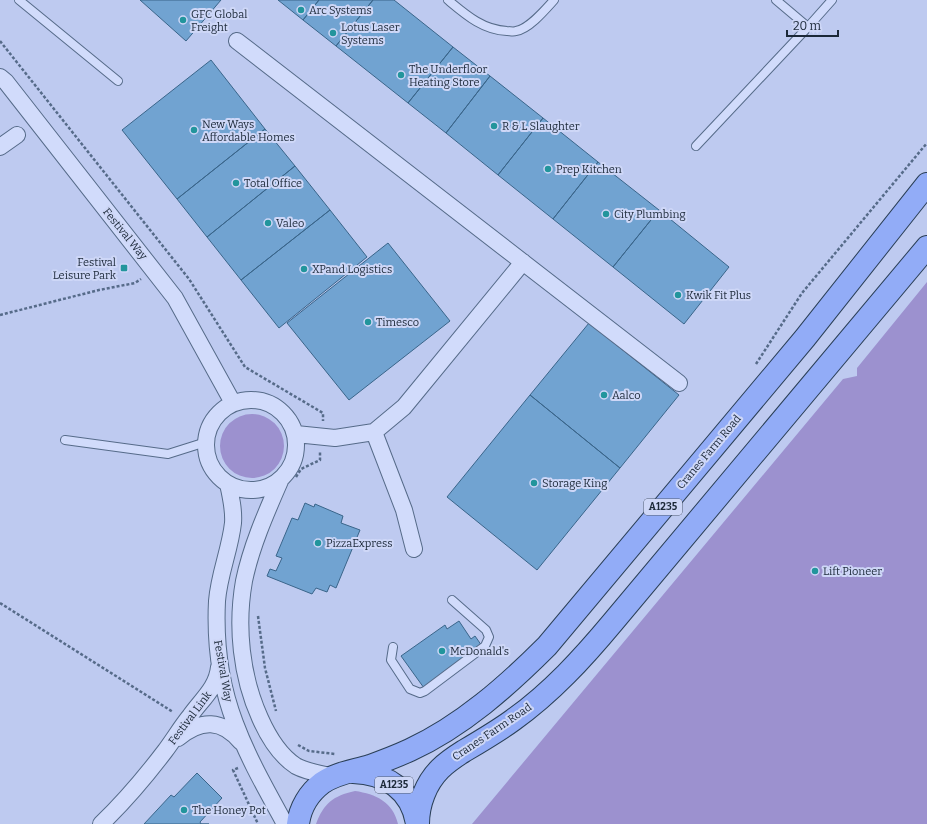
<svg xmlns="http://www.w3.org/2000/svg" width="927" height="824" font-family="Bitter,serif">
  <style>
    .green { fill: #9c91cf }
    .building { fill: #71a3d1; stroke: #3a658a }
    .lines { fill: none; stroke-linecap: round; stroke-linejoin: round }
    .lane-casing { stroke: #566b89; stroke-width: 10 }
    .street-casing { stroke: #566b89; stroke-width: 18 }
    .primary-casing { stroke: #2a3f57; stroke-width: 24 }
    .path { stroke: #566b89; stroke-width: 2.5; stroke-dasharray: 3 2; stroke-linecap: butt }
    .lane { stroke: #d1dbfb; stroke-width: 8 }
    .street { stroke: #d1dbfb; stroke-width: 16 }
    .primary { stroke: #92acf7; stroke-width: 22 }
    .poi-dot { fill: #22959c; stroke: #ced7f7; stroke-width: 1.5 }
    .labels { text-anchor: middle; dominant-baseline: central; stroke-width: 4; stroke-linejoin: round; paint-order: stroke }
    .shield { fill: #ced7f7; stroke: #515c71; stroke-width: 1 }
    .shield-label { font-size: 10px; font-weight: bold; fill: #1b2838 }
    .poi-label { font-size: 11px; fill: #1b2838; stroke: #ced7f7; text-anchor: start }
    .street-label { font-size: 11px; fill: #1b2838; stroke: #ced7f7 }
  </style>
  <rect width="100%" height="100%" fill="#becaf0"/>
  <path class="green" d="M927 282V824H472L843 379 857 376V368Z
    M220 446a32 32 0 1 1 64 0a32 32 0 1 1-64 0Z
    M355 791C376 794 393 802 398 824H316C324 803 333 796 355 791Z"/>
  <path class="building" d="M140 0H221L186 41Z
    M278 0H319L303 20Z
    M319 0H373L336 46 303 20Z
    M373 0H394L453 47 408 103 336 46Z
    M453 47 490 76 446 133 408 103Z
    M211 60 265 129 177 199 122 130Z
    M490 76 543 118 498 175 446 133Z
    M543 118 598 162 553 219 498 175Z
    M265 129 295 166 207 237 177 199Z
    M598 162 659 210 613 267 553 219Z
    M295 166 330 210 241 280 207 237Z
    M330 210 367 257 279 328 241 280Z
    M659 210 729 267 684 324 613 267Z
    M388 243 450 321 349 400 287 323Z
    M589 323 679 395 620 468 530 395Z
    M530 395 620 468 537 570 447 497Z
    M305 503 314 507 315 504 343 516 341 523 360 530 336 588 330 585 327 592 316 588 312 594 267 576 270 569 276 571 282 558 276 556 292 518 298 520Z
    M459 621 471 639 475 636 482 646 424 688 401 656 445 625 447 629Z
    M197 773 222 798 200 822 201 824H209H144L171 795 174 797Z"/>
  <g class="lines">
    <defs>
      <path id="lane" d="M19 0 118 81
        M448 0C466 15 483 30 507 31 510 31 513 32 516 31 529 29 545 10 554 0
        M776 0 808 27 832 0
        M696 146 808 27
        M65 440 168 454 206 442
        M393 647 391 660 410 689 420 693 425 691 485 646 489 637 486 630 452 600"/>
      <path id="street" d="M237 41 679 383
        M0 77 6 82 175 298 233 403
        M0 147 17 135
        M206 445a45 45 0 1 1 90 0a45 45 0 1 1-90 0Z
        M374 432 404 510 414 549
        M296 434 335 438 374 432 404 407 523 262
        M280 481C266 513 251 547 244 581 236 626 241 676 260 718 268 736 279 755 296 766 307 772 322 774 334 777
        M228 484C231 497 234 510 233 523 230 550 219 574 217 601 215 642 220 684 235 723 248 758 267 791 285 824
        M178 738C201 719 222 719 241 742
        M101 824C124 802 146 776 165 751 174 739 181 727 190 716 201 700 217 688 219 667"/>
      <path id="primary" d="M353 772C386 773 412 790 417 824
        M298 824C300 808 309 793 322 783 336 773 354 771 370 766 384 761 397 756 410 750 462 726 507 686 547 646L805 338 927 184
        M418 824C418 804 426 783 440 769 447 762 456 756 464 751 481 741 498 731 513 720 551 693 583 658 613 622L927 247"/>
    </defs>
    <use href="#lane" class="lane-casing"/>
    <use href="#street" class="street-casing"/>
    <use href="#primary" class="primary-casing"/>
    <path class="path" d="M0 41 189 279 245 367 323 413V421
      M0 315 99 290 135 283 141 279
      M756 364 802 293 927 143
      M296 477 301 469 320 460V452
      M0 603 173 712
      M258 616 265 668 276 711
      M298 745 309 751 335 754
      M238 768 233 770 258 824"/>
    <use href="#lane" class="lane"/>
    <use href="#street" class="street"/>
    <use href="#primary" class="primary"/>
  </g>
  <g class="poi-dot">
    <circle cx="301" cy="10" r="4"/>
    <circle cx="183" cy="20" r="4"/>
    <circle cx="333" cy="33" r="4"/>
    <circle cx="401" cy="75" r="4"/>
    <circle cx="494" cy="126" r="4"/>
    <circle cx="194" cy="130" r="4"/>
    <circle cx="548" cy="169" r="4"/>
    <circle cx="236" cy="183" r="4"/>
    <circle cx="606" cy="214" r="4"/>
    <circle cx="268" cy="223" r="4"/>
    <rect x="120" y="264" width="8" height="8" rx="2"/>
    <circle cx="304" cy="269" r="4"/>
    <circle cx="678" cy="295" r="4"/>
    <circle cx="368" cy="322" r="4"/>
    <circle cx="604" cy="395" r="4"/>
    <circle cx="534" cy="483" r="4"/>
    <circle cx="318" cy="543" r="4"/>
    <circle cx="815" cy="571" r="4"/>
    <circle cx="442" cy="651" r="4"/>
    <circle cx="184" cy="810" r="4"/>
  </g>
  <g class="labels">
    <g class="shield">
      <rect x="644" y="499" width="38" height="16" rx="3"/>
      <rect x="375" y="777" width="38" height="16" rx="3"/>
    </g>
    <g class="shield-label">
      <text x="663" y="507">A1235</text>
      <text x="394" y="785">A1235</text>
    </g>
    <g class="poi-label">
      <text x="309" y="10">Arc Systems</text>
      <text x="191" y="14">GFC Global<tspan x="191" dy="13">Freight</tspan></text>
      <text x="341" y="27">Lotus Laser<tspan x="341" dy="13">Systems</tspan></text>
      <text x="409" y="69">The Underfloor<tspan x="409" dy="13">Heating Store</tspan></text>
      <text x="202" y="124">New Ways<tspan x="202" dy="13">Affordable Homes</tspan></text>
      <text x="502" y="126">R &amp; L Slaughter</text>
      <text x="556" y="169">Prep Kitchen</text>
      <text x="244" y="183">Total Office</text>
      <text x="614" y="214">City Plumbing</text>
      <text x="276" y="223">Valeo</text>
      <text x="116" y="262" text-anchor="end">Festival<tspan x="116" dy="13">Leisure Park</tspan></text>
      <text x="312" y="269">XPand Logistics</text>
      <text x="686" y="295">Kwik Fit Plus</text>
      <text x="376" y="322">Timesco</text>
      <text x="612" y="395">Aalco</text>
      <text x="542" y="483">Storage King</text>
      <text x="326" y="543">PizzaExpress</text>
      <text x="823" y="571">Lift Pioneer</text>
      <text x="450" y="651">McDonald's</text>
      <text x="192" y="810">The Honey Pot</text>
    </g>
    <g class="street-label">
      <text transform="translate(125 234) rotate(51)">Festival Way</text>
      <text transform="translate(709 452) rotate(-50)">Cranes Farm Road</text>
      <text transform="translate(223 671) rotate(80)">Festival Way</text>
      <text transform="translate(190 718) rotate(-53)">Festival Link</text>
      <text transform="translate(492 732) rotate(-34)">Cranes Farm Road</text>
    </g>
  </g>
  <path d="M787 30v6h51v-6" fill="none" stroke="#1b2838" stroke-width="2"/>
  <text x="793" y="30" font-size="12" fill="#1b2838" stroke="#ced7f7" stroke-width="3" paint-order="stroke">20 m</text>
</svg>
